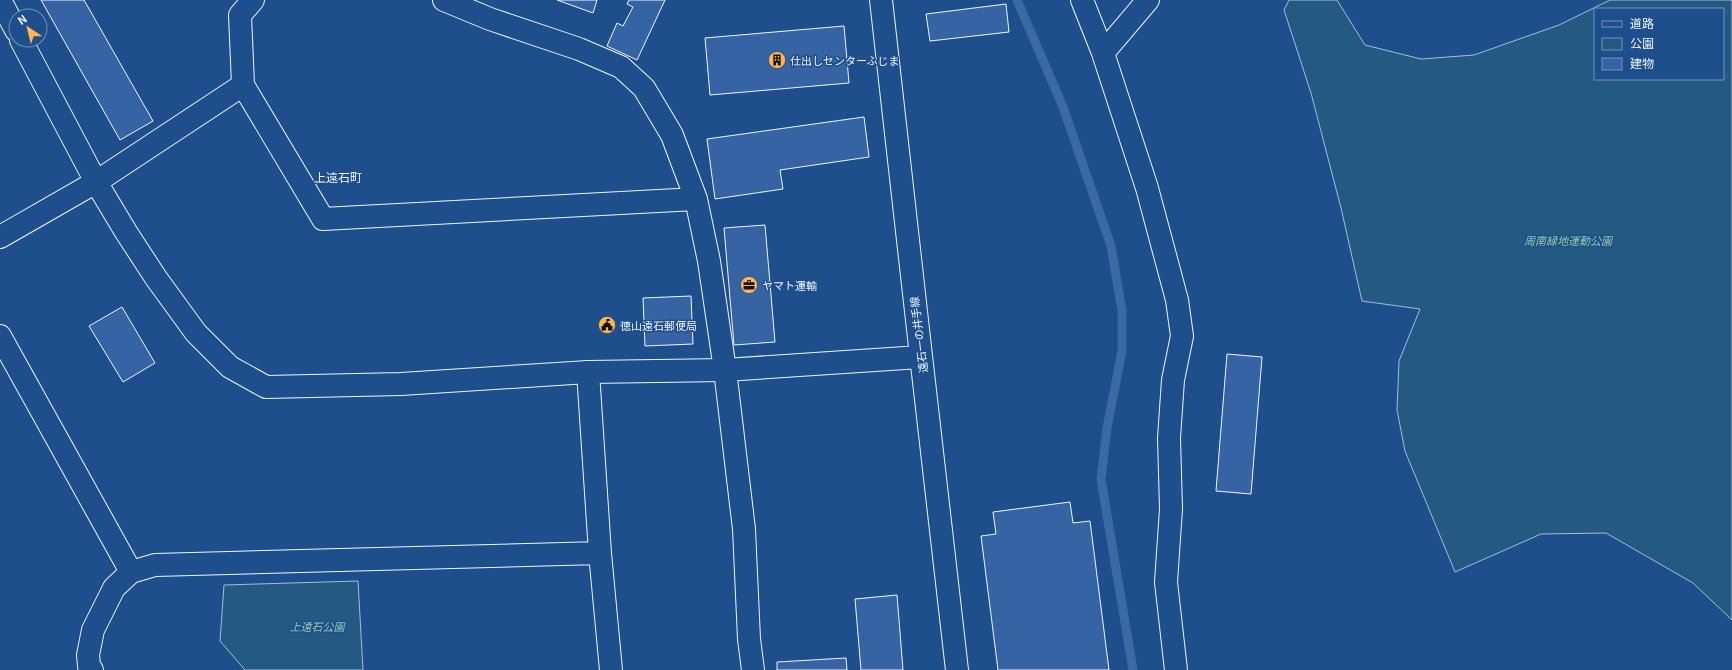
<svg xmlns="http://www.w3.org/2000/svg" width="1732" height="670" font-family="Georgia,'Noto Sans JP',serif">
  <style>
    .green { fill: #245a82; stroke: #a8bbd7; fill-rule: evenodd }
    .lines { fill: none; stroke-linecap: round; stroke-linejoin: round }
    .stream { stroke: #3b69a3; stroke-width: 9 }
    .building { fill: #3563a3; stroke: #f2f6ff }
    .minor-casing { stroke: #f2f6ff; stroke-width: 24 }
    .tertiary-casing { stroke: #f2f6ff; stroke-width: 24 }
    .minor { stroke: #1f4e8c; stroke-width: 22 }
    .tertiary { stroke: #1f4e8c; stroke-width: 22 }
    .labels { text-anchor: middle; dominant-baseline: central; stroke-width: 3; stroke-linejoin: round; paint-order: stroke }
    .poi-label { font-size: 11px; fill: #f2f6ff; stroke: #1f4e8c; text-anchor: start }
    .park-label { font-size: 11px; font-style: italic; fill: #97c8a6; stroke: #1f4e8c }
    .street-label { font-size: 11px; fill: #f2f6ff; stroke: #1f4e8c }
    .neighbourhood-label { font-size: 12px; fill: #f2f6ff; stroke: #1f4e8c }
  </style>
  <rect width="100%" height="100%" fill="#1f4e8c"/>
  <path class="green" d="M1289 0H1337L1365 45 1421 59 1474 55 1559 25 1610 0H1732V620L1693 583 1606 533 1541 534 1455 572 1405 451 1397 410 1399 361 1420 309 1362 301 1341 208 1311 93 1284 10ZM1595 9H1723V79H1595Z
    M358 581 363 670H245L220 641 224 585Z"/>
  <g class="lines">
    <path class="stream" d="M1017 0 1063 107 1111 246 1122 311V351L1107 428 1101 479 1133 670"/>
  </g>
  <path class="building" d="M41 0H84L153 121 120 140Z
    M557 0H597L593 13Z
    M629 0H665L637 60 607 46 617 23 623 26 633 7 627 4Z
    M1006 4 1009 32 930 41 926 14Z
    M844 26 849 83 710 95 705 38Z
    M864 117 869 157 780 170 783 189 715 199 707 139Z
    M765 225 775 342 734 345 724 228Z
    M691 296 693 344 645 346 643 298Z
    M122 307 155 363 123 382 89 326Z
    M1227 354 1262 357 1251 494 1216 491Z
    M1070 502 1073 523 1090 521 1109 670H998L981 536 996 534 993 512Z
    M897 595 903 670H861L855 599Z
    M846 658 847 670H777V662Z"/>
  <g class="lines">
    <defs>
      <path id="minor" d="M253 0 240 15 243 85 323 219 696 199
        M444 0 490 19 579 49 621 67 644 88 672 135 696 199 709 261 725 370 744 529 749 639 753 670
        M1082 0 1103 53 1147 188 1177 300 1182 336 1173 380 1169 438 1171 509 1166 582 1176 670
        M1103 53 1148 0
        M0 237 96 182 243 85
        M0 336 131 572
        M588 372 600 553 611 670
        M92 670 89 666 88 655 93 630 114 588 131 572 155 565 600 553"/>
      <path id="tertiary" d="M0 0 16 30
        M881 0C905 223 932 447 957 670
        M21 40 96 182 126 232 156 278 196 333 230 367 266 387 401 384 588 372 725 370 920 357"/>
    </defs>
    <use href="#minor" class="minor-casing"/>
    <use href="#tertiary" class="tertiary-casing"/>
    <use href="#minor" class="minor"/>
    <use href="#tertiary" class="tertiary"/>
  </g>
  <defs>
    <symbol id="building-disc" viewBox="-11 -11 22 22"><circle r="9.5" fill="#ffb74d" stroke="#1f4e8c"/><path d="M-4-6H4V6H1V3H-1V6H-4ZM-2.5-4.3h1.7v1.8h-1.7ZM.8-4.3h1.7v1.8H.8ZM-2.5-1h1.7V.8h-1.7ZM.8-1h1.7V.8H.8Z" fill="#111"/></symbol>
    <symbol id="office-disc" viewBox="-11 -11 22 22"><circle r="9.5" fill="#ffb74d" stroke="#1f4e8c"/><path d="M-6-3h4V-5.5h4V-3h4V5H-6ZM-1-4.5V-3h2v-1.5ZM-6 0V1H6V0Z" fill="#111"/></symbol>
    <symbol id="civic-disc" viewBox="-11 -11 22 22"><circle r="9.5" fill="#ffb74d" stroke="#1f4e8c"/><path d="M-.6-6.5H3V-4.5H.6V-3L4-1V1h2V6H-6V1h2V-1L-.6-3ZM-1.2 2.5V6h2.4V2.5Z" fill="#111"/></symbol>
  </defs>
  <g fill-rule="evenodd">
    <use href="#building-disc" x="767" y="50" width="20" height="20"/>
    <use href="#office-disc" x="739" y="275" width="20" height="20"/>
    <use href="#civic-disc" x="597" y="315" width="20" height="20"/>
  </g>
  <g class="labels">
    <g class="poi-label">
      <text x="790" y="60">仕出しセンターふじま</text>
      <text x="762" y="285">ヤマト運輸</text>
      <text x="620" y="325">徳山遠石郵便局</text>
    </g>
    <g class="park-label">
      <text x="1568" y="240">周南緑地運動公園</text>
      <text x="317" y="626">上遠石公園</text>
    </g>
    <g class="street-label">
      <text transform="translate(918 335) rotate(-97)">遠石一の井手線</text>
    </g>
    <g class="neighbourhood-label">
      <text x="338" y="176">上遠石町</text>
    </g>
  </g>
  <rect x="1594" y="8" width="130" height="72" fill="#1f4e8c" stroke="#7391ba"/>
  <rect x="1602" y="21" width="20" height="6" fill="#1f4e8c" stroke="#7391ba"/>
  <text x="1630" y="28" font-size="12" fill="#f2f6ff">道路</text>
  <rect x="1602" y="38" width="20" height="12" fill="#245a82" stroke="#7391ba"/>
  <text x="1630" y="48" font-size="12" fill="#f2f6ff">公園</text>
  <rect x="1602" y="58" width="20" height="12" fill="#3563a3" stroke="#7391ba"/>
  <text x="1630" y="68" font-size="12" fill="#f2f6ff">建物</text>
  <g transform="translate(28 28) rotate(325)"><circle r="19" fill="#1f4e8c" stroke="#7391ba"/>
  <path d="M0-3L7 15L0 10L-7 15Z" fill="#ffb74d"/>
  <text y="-6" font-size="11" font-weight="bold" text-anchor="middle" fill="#f2f6ff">N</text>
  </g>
</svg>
